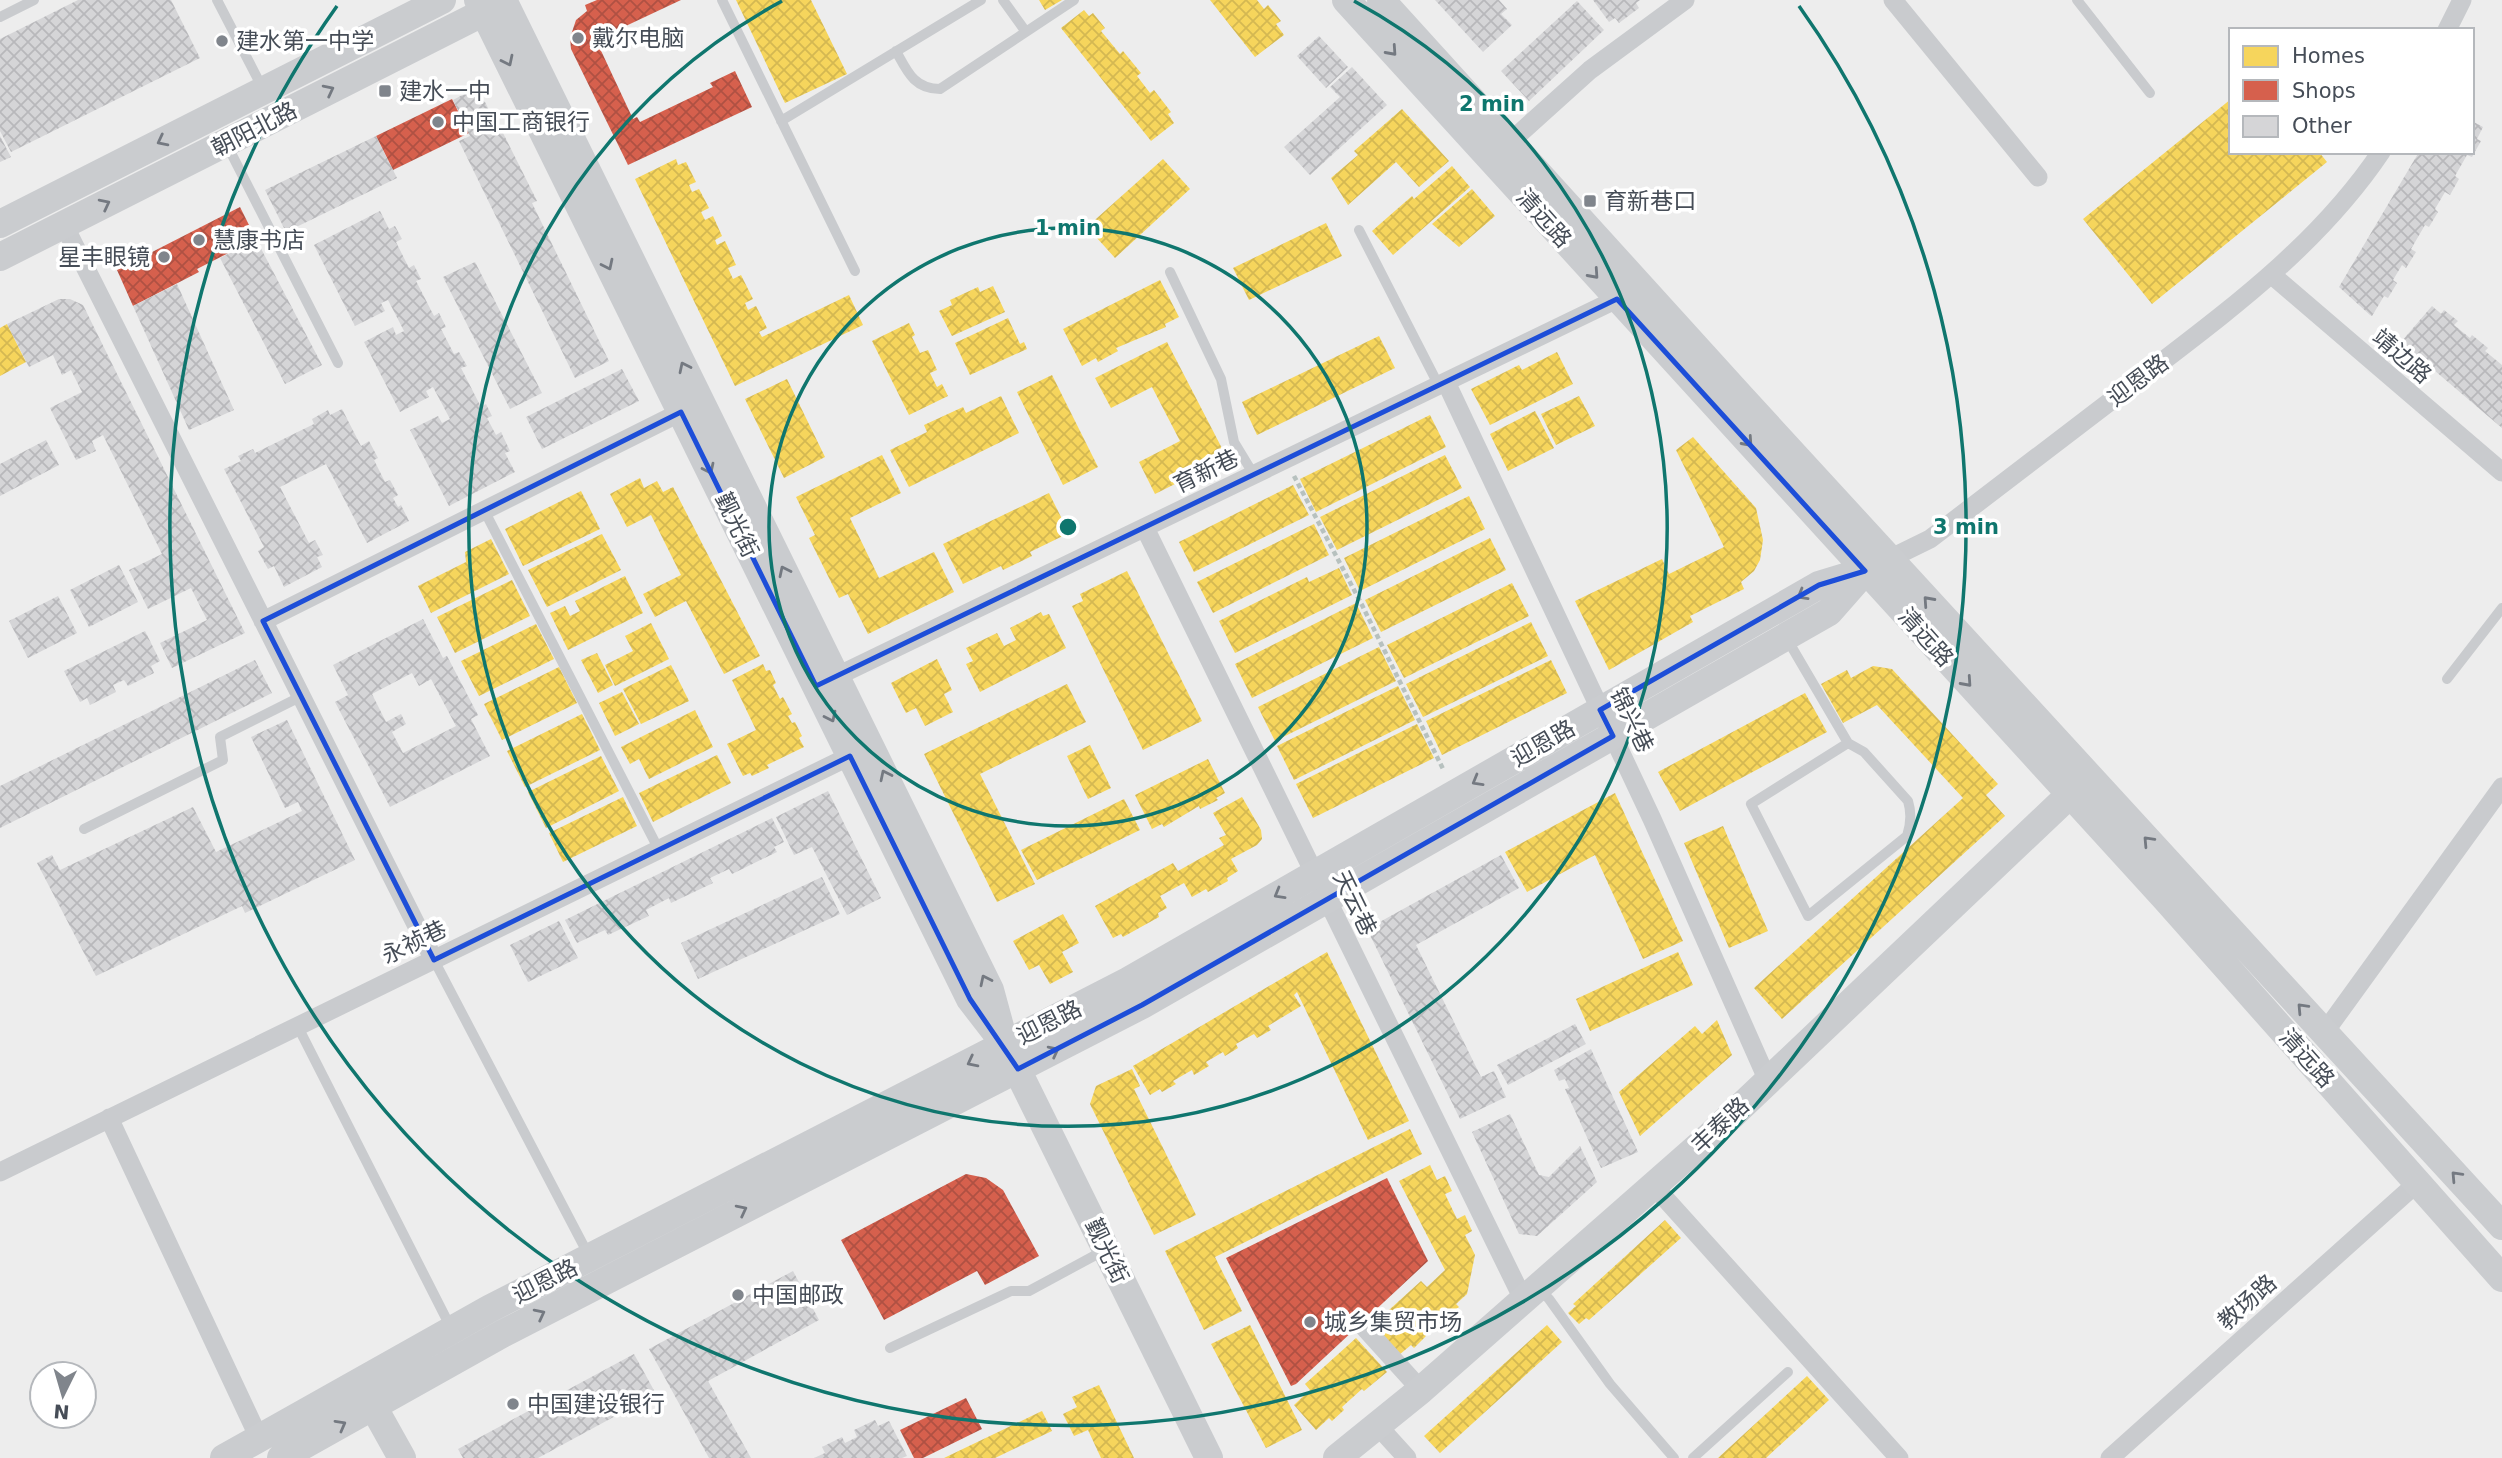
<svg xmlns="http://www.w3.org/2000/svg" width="2502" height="1458" font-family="'DejaVu Sans','Noto Sans SC',sans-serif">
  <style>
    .homes { fill: url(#homes-cross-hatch) }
    .shops { fill: url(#shops-cross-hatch) }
    .building { fill: url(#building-cross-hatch); fill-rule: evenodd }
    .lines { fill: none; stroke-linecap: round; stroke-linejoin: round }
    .path { stroke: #b7c1bf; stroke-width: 4.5; stroke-dasharray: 5 3.5; stroke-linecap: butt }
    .lane { stroke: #c9cbce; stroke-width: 10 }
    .street { stroke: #c9cbce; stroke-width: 19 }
    .secondary { stroke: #cacccf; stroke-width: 28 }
    .oneway { stroke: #747981 }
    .marked { fill: none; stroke: #1d4ed8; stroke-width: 5; stroke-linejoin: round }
    .ring { fill: none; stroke: #0f766e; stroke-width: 3.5 }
    .poi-dot { fill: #80858c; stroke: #fff; stroke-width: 2.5 }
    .labels { text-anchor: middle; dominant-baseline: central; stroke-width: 7; stroke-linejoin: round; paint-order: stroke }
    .poi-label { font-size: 23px; fill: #464d57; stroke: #fff; text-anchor: start }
    .street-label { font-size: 23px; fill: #464d57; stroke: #fff }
    .centre { fill: #0f766e; stroke: #fff; stroke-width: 3.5 }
    .ring-label { font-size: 21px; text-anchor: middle; font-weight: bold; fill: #0f766e; stroke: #fff; stroke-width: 7; stroke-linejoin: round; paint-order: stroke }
  </style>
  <defs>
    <pattern id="homes-cross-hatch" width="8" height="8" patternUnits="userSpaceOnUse" patternTransform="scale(1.75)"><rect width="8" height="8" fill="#f6d55c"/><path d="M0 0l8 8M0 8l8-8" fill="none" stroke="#d4b852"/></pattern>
    <pattern id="shops-cross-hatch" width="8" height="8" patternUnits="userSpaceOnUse" patternTransform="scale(1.75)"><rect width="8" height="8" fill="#d6604d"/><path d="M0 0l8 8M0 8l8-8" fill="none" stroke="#af5143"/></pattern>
    <pattern id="building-cross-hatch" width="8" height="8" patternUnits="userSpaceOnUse" patternTransform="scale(1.75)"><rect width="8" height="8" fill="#d5d5d7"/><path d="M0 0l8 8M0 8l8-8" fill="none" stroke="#b8b8bb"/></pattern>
  </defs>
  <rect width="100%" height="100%" fill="#ededed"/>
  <path class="homes" d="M736 0H811L847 74 785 103Z
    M1039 0H1062L1045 10Z
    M1210 0H1257L1264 9 1268 5 1281 21 1276 24 1284 35 1255 57Z
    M1084 10 1089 16 1093 13 1105 28 1101 31 1120 54 1123 51 1141 73 1137 76 1150 93 1154 90 1171 112 1168 114 1174 123 1151 141 1061 28Z
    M2231 99V152H2319L2327 162 2152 304 2083 219Z
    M1402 109 1449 161 1419 187 1396 162 1348 205 1331 178 1358 155 1354 151Z
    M676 159 678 165 686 162 696 182 689 185 692 192 699 189 709 208 701 212 705 220 713 216 722 236 715 240 717 245 725 241 736 265 728 268 733 279 741 275 753 299 745 303 748 310 756 306 767 328 759 332 762 337 849 295 863 325 735 386 635 179Z
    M1163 159 1190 189 1115 258 1087 227Z
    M1452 166 1470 187 1393 255 1372 231 1412 196 1414 199Z
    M1472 189 1495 216 1459 247 1432 224Z
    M1326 223 1342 256 1249 300 1233 268Z
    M1160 280 1179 317 1165 324 1166 327 1116 348 1118 351 1098 362 1096 358 1082 366 1063 329Z
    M993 286 1005 312 952 336 939 311 952 305 950 300 978 287 980 292Z
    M1008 318 1020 344 1024 342 1027 349 970 375 955 343Z
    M909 323 915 335 912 337 920 353 928 350 937 370 930 373 937 387 942 384 948 396 909 415 872 341Z
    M7 324 26 362 0 376V328Z
    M1379 336 1395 368 1257 435 1242 402Z
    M1167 342 1227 458 1155 494 1139 462 1180 441 1152 387 1111 408 1095 378Z
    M1557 352 1573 384 1490 425 1471 389 1519 365 1522 370Z
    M1052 375 1098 467 1063 485 1017 392Z
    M787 379 825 457 784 478 745 399Z
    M1001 396 1019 433 909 487 890 450 927 432 924 425 963 407 966 413Z
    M1579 396 1595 426 1556 445 1541 414Z
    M1535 411 1554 448 1508 471 1490 434Z
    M1430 415 1446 447 1316 512 1300 479Z
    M1693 437 1756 508 1763 540 1760 560 1754 571 1741 582 1744 589 1690 616 1693 622 1609 670 1575 601 1662 559 1669 574 1724 547 1676 450Z
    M882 455 901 493 850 518 879 578 934 552 954 592 868 634 848 594 839 598 809 538 815 535 796 497Z
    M1445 455 1462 488 1337 550 1320 517Z
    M640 478 644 488 657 481 663 492 673 487 760 656 724 674 686 601 655 617 643 594 681 575 651 515 627 527 610 494Z
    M1293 485 1309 515 1194 572 1179 542Z
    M581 491 600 529 523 566 505 529Z
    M1049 493 1069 533 1030 552 1032 556 1003 570 1001 566 963 584 943 544Z
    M1469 496 1485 529 1360 591 1344 558Z
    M1314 524 1329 555 1213 613 1197 582Z
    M602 534 621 570 547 607 528 570Z
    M1490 538 1506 570 1381 632 1365 600Z
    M491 539 509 574 431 613 418 586 466 562 465 552Z
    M1339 568 1352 595 1235 653 1219 621 1307 577 1309 582Z
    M1127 571 1202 721 1143 750 1072 606 1083 601 1080 594Z
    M625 576 643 613 568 650 550 613 565 606 570 616 580 611 575 601Z
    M512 580 530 616 455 653 437 617Z
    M1512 583 1529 616 1404 678 1387 645Z
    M1356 603 1373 638 1252 698 1235 664Z
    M1041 612 1043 616 1049 614 1066 648 980 692 966 664 973 661 966 648 997 633 1004 646 1016 640 1010 628Z
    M1531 622 1548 656 1423 717 1406 684Z
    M651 623 669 659 615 686 605 665 633 651 625 636Z
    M536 624 554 659 479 696 461 661Z
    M1379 647 1396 681 1275 741 1258 707Z
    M597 653 613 685 598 693 581 660Z
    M937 659 952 690 944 694 953 712 925 726 916 708 906 713 891 683Z
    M1551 660 1567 693 1442 755 1426 721Z
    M763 664 766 671 770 670 776 683 773 685 780 699 783 697 792 714 788 716 792 723 795 722 802 736 799 738 804 747 767 765 769 768 752 776 750 773 743 776 727 744 756 730 732 680Z
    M671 665 689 701 641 724 623 689Z
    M1873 666 1892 669 1998 784 1986 795 2005 816 1782 1019 1754 988 1963 798 1877 705 1843 723 1821 684 1847 670 1851 678Z
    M559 667 577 703 502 740 484 704Z
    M1067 684 1086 722 980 774 1035 884 997 902 924 754Z
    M1398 686 1415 720 1294 780 1277 746Z
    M622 692 639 724 615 736 599 703Z
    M1805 693 1827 732 1680 811 1658 772Z
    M695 710 713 747 649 779 639 759 630 764 621 747Z
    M582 714 600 750 525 787 507 751Z
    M1417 724 1434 758 1313 818 1296 784Z
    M1090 745 1111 788 1088 799 1067 756Z
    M717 755 731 783 653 822 639 793Z
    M601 756 619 791 546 828 528 792Z
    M1208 759 1225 793 1216 798 1218 800 1200 809 1199 806 1164 827 1162 824 1152 829 1135 795Z
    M1615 793 1683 941 1643 959 1595 855 1527 892 1505 852Z
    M623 797 637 826 563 862 549 833Z
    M1242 797 1261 830 1262 839 1257 845 1231 859 1238 871 1227 878 1228 881 1208 892 1206 889 1192 897 1184 883 1160 896 1167 908 1158 913 1159 917 1123 937 1121 934 1113 938 1095 906 1173 863 1178 871 1224 845 1219 838 1226 835 1213 813Z
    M1124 799 1140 830 1037 880 1021 850Z
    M1723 826 1768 931 1729 948 1684 843Z
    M1063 914 1079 943 1062 952 1073 972 1050 984 1039 965 1029 970 1013 941Z
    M1327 952 1409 1121 1368 1140 1297 992 1294 995 1301 1006 1268 1026 1271 1030 1257 1038 1254 1034 1236 1044 1238 1048 1225 1056 1223 1052 1206 1062 1209 1066 1194 1075 1192 1070 1173 1081 1176 1084 1162 1092 1160 1089 1150 1095 1133 1066Z
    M1678 952 1693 985 1590 1031 1576 999Z
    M1717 1020 1732 1055 1640 1136 1619 1092 1695 1026 1702 1034Z
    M1132 1069 1140 1086 1134 1089 1196 1215 1154 1235 1090 1104 1096 1086Z
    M1410 1129 1422 1154 1215 1257 1242 1311 1204 1330 1165 1251Z
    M1430 1165 1437 1180 1445 1176 1452 1191 1445 1194 1457 1219 1465 1215 1472 1231 1465 1235 1475 1255 1467 1294 1456 1304 1459 1307 1445 1319 1442 1317 1424 1334 1426 1336 1414 1348 1411 1345 1399 1355 1376 1330 1394 1316 1389 1310 1421 1281 1427 1287 1445 1270 1399 1181Z
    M1665 1220 1681 1238 1589 1320 1586 1318 1579 1324 1568 1313 1576 1306 1573 1304Z
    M1250 1325 1302 1430 1266 1448 1211 1344Z
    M1547 1325 1562 1342 1440 1453 1424 1436Z
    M1356 1338 1387 1372 1364 1391 1362 1389 1342 1407 1344 1410 1332 1421 1329 1418 1316 1430 1294 1405 1310 1390 1305 1384Z
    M1807 1376 1829 1400 1766 1458H1718Z
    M1099 1385 1134 1458H1101L1088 1430 1074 1436 1063 1414 1077 1407 1072 1397Z
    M1042 1411 1052 1431 995 1458H944Z"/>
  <path class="shops" d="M597 0H681L596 40 633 119 637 117 640 122 713 87 710 83 735 71 752 107 628 165 571 49 570 38 576 20 587 11 585 5Z
    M452 99 469 133 393 170 376 136Z
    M240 207 256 239 197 269 199 272 133 306 117 270Z
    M966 1174 986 1178 1003 1190 1039 1256 985 1285 977 1271 884 1320 841 1240Z
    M1387 1178 1428 1261 1296 1384 1291 1386 1226 1258Z
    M966 1398 982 1429 923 1458H914L900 1430Z"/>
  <path class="building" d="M78 0H171L200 58 11 152 0 131V39Z
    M1435 0H1499L1507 9 1501 14 1512 25 1483 52Z
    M1593 0H1640L1636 3 1639 8 1619 23 1615 18 1609 22Z
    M1577 1 1604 30 1529 101 1501 71Z
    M1319 36 1348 67 1326 88 1297 56Z
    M1352 67 1387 105 1310 175 1284 147 1340 97 1330 87Z
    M470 91 485 102 496 124 498 123 537 201 532 203 609 361 575 378 459 141 470 136 453 100Z
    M2472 121 2483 127 2477 139 2481 141 2472 157 2467 155 2455 176 2459 179 2450 195 2445 192 2435 209 2438 212 2429 227 2425 225 2411 249 2416 252 2406 268 2402 265 2393 280 2397 283 2388 298 2384 296 2372 316 2370 315 2339 287 2419 152H2472Z
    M0 136 11 157 0 162Z
    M376 136 397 178 286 232 265 190Z
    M380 211 389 229 395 226 402 239 396 242 409 268 414 265 421 279 416 281 434 316 439 313 446 327 441 329 454 354 459 352 467 366 461 368 481 407 486 404 492 416 487 418 496 435 501 432 510 451 505 453 515 472 449 506 410 430 438 416 442 423 450 419 433 387 426 391 429 397 400 412 364 342 393 327 396 335 404 331 388 300 381 303 385 311 355 326 314 245Z
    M256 239 322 365 285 384 220 258Z
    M475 262 542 393 510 409 443 277Z
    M177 284 234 410 189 430 133 306Z
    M59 299H70L83 305 245 633 172 668 160 643 207 620 191 588 148 609 129 570 162 554 103 435 92 441 96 451 76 460 50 408 82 392 71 370 62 375 53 355 29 367 7 324Z
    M2432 306 2441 314 2444 310 2458 321 2454 325 2470 338 2472 335 2488 348 2485 351 2502 365V428L2401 342Z
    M622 369 639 401 542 449 526 417Z
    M342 409 361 446 369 441 378 458 374 460 385 482 390 480 398 495 393 498 398 507 401 505 409 521 367 543 326 464 280 487 309 543 315 540 323 555 317 557 322 567 284 587 274 566 268 569 258 551 264 547 224 469 241 461 238 456 253 449 255 453 314 424 312 419 328 410 330 415Z
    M46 440 59 465 0 496V464Z
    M119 565 138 602 89 627 70 590Z
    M58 596 77 633 28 658 9 621Z
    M423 619 443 658 447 656 478 715 471 719 490 756 390 807 335 702 348 695 333 665ZM412 673 419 686 431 679 456 726 403 753 392 732 406 724 401 714 386 722 372 694Z
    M145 631 160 661 151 666 154 673 128 686 124 680 113 685 116 692 90 705 87 698 80 702 64 671Z
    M255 660 272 693 0 828V786Z
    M287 720 355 860 245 913 242 906 96 976 37 863 52 855 60 870 193 807 216 852 302 811 298 802 285 808 251 737Z
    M828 791 881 898 847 915 812 847 794 855 776 817Z
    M772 818 784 842 774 847 777 852 732 874 729 869 710 878 713 883 671 903 669 898 646 910 649 916 608 935 605 930 577 943 565 920Z
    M1501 855 1519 888 1416 945 1481 1077 1494 1071 1506 1097 1460 1119 1367 929Z
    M822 877 840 914 698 979 681 943Z
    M559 921 578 958 528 982 510 945Z
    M1575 1024 1586 1044 1508 1085 1497 1065Z
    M1591 1049 1638 1152 1601 1168 1565 1089 1569 1088 1565 1079 1559 1081 1554 1070Z
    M1510 1114 1539 1175 1549 1177 1580 1146 1597 1182 1537 1236 1519 1234 1472 1132Z
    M793 1271 819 1320 708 1381 751 1458H709L649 1349Z
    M634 1354 656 1394 538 1458H463L458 1449Z
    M875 1420 878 1426 889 1421 907 1456 902 1458H814L825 1453 822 1447 842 1437 845 1443 857 1437 854 1430Z"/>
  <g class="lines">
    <path class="path" d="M1294 476 1362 605 1444 771"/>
    <path class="lane" d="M217 0 263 89
      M722 0 855 271
      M1003 0 1026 32
      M2077 0 2150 93
      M0 17 34 0
      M896 51C907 71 914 89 940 89L1074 0
      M781 121 981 0
      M227 145 338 363
      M1359 230 1439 386
      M1170 272 1221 379 1234 442 1254 475
      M484 510 659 850
      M1787 639 1848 743 1864 752 1908 801C1912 814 1911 824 1907 836L1808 916 1751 804 1848 743
      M2447 679 2502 608
      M84 829 223 760 220 737 302 696
      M434 960 588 1254
      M298 1027 450 1326
      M1539 1289 1549 1299 1610 1384 1674 1458
      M890 1348 1011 1291H1029L1105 1250
      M1693 1458 1788 1372"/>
    <path class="street" d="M1893 0 2038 177
      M2447 30 2462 0
      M1510 142 1590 70 1685 0
      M64 225 434 960
      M2272 275 2502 472
      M1446 382 1652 819 1768 1081
      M1145 528 1523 1299
      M1879 564 1930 539C2002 484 2074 429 2146 374 2232 308 2319 244 2381 152
      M263 621 681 412
      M827 681 1617 299
      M2324 1033 2502 787
      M109 1118 259 1438
      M0 1172 850 756
      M1653 1185 1899 1458
      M1364 1327 1421 1390
      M1378 1426 1407 1458
      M2110 1458 2417 1183"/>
    <path class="secondary" d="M478 0 970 999 997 1034
      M503 0 990 990 1005 1045 1209 1458
      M1346 0 2165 898 2502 1278
      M1381 0 1740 396 2502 1226
      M0 224 442 0
      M0 257 500 4
      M364 1390 402 1458
      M224 1458 489 1309 1128 981 1819 585 1865 571
      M281 1458 502 1334 1142 1005 1829 612 1865 571
      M1337 1458 1421 1390 1710 1136 2082 783"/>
  </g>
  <defs><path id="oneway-chevron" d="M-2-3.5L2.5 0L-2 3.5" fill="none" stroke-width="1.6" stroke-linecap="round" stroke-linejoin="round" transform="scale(1.75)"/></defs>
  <g class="oneway">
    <use href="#oneway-chevron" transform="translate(1392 51) rotate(48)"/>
    <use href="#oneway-chevron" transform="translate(508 61) rotate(64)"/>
    <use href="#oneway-chevron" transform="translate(329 90) rotate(-27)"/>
    <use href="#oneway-chevron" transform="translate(162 141) rotate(153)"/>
    <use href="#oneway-chevron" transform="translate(105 204) rotate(-27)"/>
    <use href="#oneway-chevron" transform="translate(608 265) rotate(64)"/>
    <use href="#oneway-chevron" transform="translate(1594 274) rotate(48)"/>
    <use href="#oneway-chevron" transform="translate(684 367) rotate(-116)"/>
    <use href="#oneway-chevron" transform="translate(1748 442) rotate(48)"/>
    <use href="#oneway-chevron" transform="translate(709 469) rotate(64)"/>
    <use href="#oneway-chevron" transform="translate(784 571) rotate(-116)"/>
    <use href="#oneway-chevron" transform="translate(1802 595) rotate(150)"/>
    <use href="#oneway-chevron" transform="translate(1928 601) rotate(-132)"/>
    <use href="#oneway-chevron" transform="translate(1967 682) rotate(48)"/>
    <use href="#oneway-chevron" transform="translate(831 717) rotate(64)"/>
    <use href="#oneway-chevron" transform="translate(885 775) rotate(-116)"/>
    <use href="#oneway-chevron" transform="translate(1477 781) rotate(150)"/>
    <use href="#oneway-chevron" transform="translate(2148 841) rotate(-133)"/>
    <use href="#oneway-chevron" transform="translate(1279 894) rotate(150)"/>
    <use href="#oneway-chevron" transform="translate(985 980) rotate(-116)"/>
    <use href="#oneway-chevron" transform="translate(2302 1008) rotate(-133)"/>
    <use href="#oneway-chevron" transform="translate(1054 1051) rotate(-27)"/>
    <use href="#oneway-chevron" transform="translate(972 1062) rotate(153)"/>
    <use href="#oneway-chevron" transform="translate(2456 1176) rotate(-133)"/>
    <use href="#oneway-chevron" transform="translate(742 1210) rotate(-27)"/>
    <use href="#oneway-chevron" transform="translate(540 1314) rotate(-27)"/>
    <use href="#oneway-chevron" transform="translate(341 1425) rotate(-29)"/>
  </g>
  <path class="marked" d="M1617 299 1865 571 1819 585 1600 710 1613 736 1142 1005 1018 1069 970 999 850 756 434 960 263 621 681 412 816 686Z"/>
  <g class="ring">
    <circle cx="1068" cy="527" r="299"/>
    <path d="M1354 1A599 599 0 1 1 782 1"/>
    <path d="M1799 6A898 898 0 1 1 337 6"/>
  </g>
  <g class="poi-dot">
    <circle cx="578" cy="38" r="7"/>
    <circle cx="222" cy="41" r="7"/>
    <rect x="378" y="84" width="14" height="14" rx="3.5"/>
    <circle cx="438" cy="122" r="7"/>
    <rect x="1583" y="194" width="14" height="14" rx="3.5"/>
    <circle cx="199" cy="240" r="7"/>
    <circle cx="164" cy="257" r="7"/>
    <circle cx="738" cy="1295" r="7"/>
    <circle cx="1310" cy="1322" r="7"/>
    <circle cx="513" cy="1404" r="7"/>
  </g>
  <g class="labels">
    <g class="poi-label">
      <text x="592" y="38">戴尔电脑</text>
      <text x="236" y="41">建水第一中学</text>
      <text x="399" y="91">建水一中</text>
      <text x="452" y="122">中国工商银行</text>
      <text x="1604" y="201">育新巷口</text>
      <text x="213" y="240">慧康书店</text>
      <text x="150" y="257" text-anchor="end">星丰眼镜</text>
      <text x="752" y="1295">中国邮政</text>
      <text x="1324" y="1322">城乡集贸市场</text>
      <text x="527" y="1404">中国建设银行</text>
    </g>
    <g class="street-label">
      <text transform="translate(254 129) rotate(-27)">朝阳北路</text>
      <text transform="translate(1544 218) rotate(48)">清远路</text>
      <text transform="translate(2402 356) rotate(41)">靖边路</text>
      <text transform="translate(2138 380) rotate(-37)">迎恩路</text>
      <text transform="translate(1206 471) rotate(-26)">育新巷</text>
      <text transform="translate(737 525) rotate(64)">觐光街</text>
      <text transform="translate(1926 637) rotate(48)">清远路</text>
      <text transform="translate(1632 720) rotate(64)">锦兴巷</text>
      <text transform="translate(1543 743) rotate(-30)">迎恩路</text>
      <text transform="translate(1355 903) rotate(64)">天云巷</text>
      <text transform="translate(414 942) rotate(-26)">永祯巷</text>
      <text transform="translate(1049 1022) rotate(-27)">迎恩路</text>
      <text transform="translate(2307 1058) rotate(48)">清远路</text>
      <text transform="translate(1720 1125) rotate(-43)">丰泰路</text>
      <text transform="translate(1107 1251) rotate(64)">觐光街</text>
      <text transform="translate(545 1281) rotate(-27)">迎恩路</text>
      <text transform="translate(2247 1302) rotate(-42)">教场路</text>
    </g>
  </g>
  <circle cx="1068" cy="527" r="10" class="centre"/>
  <g class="ring-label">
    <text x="1492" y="111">2 min</text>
    <text x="1068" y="235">1 min</text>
    <text x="1966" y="534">3 min</text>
  </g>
  <rect x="2229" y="28" width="245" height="126" fill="#ffffff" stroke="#b5b8bc" stroke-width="2"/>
  <rect x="2243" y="46" width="35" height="21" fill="#f6d55c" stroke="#b5b8bc" stroke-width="2"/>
  <text x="2292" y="63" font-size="21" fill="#464d57">Homes</text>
  <rect x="2243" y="80" width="35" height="21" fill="#d6604d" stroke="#b5b8bc" stroke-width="2"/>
  <text x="2292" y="98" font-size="21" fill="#464d57">Shops</text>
  <rect x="2243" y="116" width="35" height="21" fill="#d5d5d7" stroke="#b5b8bc" stroke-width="2"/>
  <text x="2292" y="133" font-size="21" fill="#464d57">Other</text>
  <g transform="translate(63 1395) rotate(185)"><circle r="33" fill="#ffffff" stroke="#b5b8bc" stroke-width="2"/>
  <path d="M0-5L12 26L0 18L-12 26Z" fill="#80858c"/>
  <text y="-10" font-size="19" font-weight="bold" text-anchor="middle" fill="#464d57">N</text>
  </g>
</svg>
